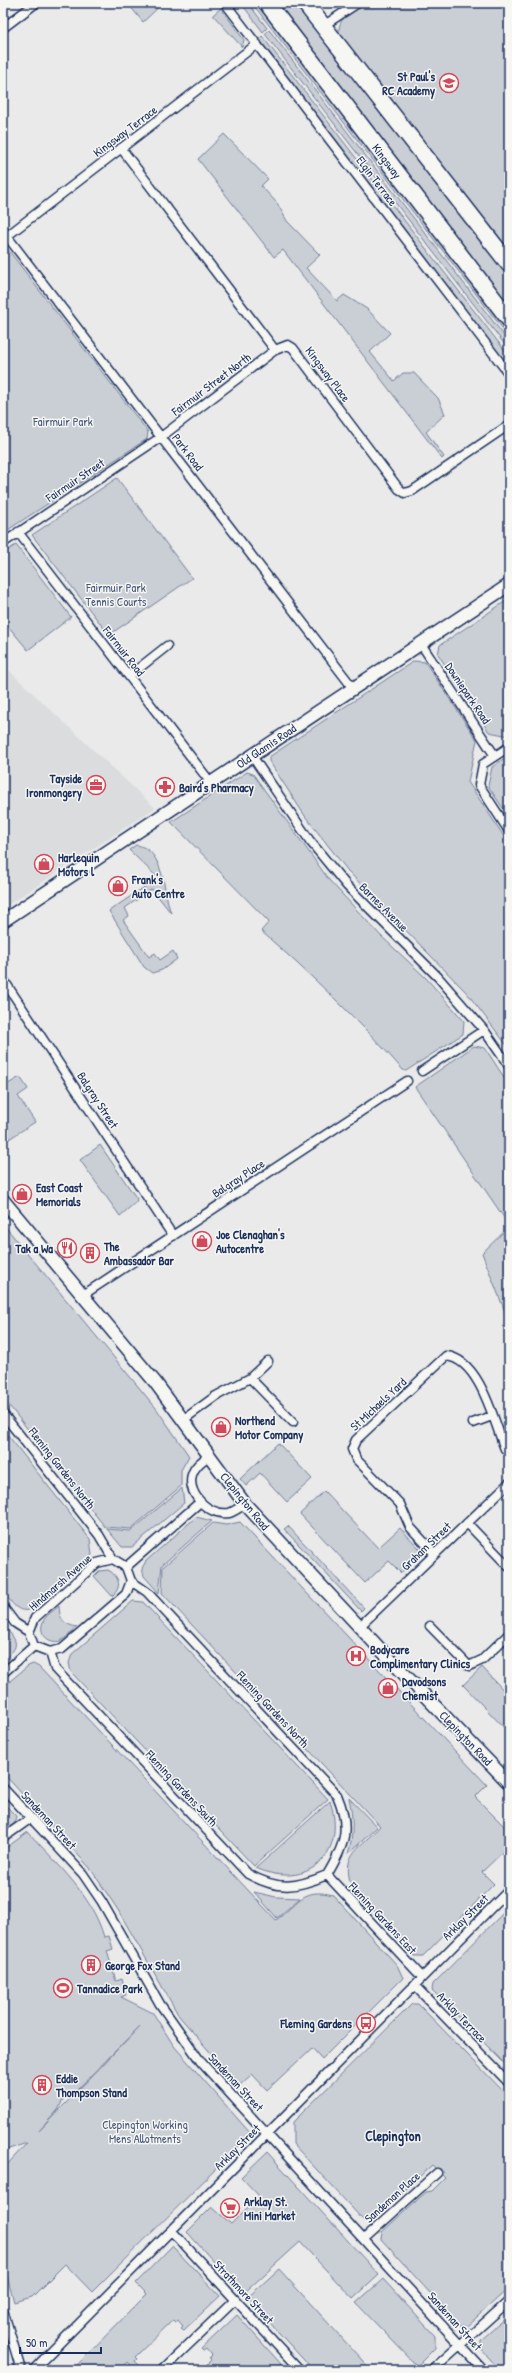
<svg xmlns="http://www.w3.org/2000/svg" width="512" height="2373" font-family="'Patrick Hand',sans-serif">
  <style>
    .built { fill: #dadcde }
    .green { fill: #caced5; stroke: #727e9a; fill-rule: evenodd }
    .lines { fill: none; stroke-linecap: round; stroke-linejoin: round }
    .street-casing { stroke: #1b2f5e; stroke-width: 11 }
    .secondary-casing { stroke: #1b2f5e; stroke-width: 15 }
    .highway-casing { stroke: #1b2f5e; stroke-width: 19 }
    .street { stroke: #f6f6f2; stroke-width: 8 }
    .secondary { stroke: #f6f6f2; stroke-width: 12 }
    .highway { stroke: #f6f6f2; stroke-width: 16 }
    .labels { text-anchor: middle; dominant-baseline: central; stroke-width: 3; stroke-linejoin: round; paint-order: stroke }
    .poi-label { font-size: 12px; font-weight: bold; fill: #1b2f5e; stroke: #f6f6f2; text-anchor: start }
    .street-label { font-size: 12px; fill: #1b2f5e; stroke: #f6f6f2 }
    .park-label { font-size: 12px; fill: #47577c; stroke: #f6f6f2 }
    .quarter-label { font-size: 14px; font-weight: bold; fill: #1b2f5e; stroke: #f6f6f2 }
  </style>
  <rect width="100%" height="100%" fill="#e9eae9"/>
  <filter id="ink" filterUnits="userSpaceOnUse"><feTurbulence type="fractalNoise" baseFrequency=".025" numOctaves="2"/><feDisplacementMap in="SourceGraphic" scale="8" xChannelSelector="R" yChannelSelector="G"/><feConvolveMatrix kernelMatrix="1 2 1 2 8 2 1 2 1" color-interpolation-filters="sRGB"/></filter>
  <g filter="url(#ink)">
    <path class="built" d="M3 665 155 808 3 908Z"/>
    <path class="green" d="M131 3H163L143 22 129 5Z
      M241 3H248L267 28 263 32Z
      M252 3H258L509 329V337Z
      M274 3H299L509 275V308Z
      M365 3H509V256L339 35C337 17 352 11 365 3Z
      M221 8 244 40 242 47 213 15Z
      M269 30 509 342V350L265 34Z
      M262 36 509 356V367L259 39Z
      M224 134 268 179 261 186 277 203 287 221 320 255 306 268 337 301 344 295 367 309 390 333 370 352 394 381 403 373H414L438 398 445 414 426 432 444 457 442 459 283 250 274 257 198 159Z
      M3 243 148 432 147 439 3 533Z
      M117 478 192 578 109 635 32 535Z
      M16 545 71 617 28 650 3 620V553Z
      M509 599V736L489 732 438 654 440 645Z
      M414 661 425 662 477 740 468 782 509 844V1048L467 993 348 871 305 816 269 761V757Z
      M509 755V817L488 786 492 767Z
      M247 772 253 774 329 880 381 936 426 978 464 1021 463 1034 406 1071 403 1070C359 1020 311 975 261 931L269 922 171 822Z
      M136 845C165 849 163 893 171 913L152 889 125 908 129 916 123 920 149 957 155 953 160 960 173 951 177 959 162 970 152 973 144 967 109 911 158 878 129 850Z
      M474 1046 485 1048 509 1085V1225L415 1087Z
      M20 1077 28 1089 18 1096 35 1122 3 1143V1087Z
      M100 1145 137 1199 136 1202 120 1216 80 1160Z
      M3 1224 156 1408 189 1456 181 1470V1486L131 1529 105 1527 3 1398Z
      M509 1227V1322L482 1253Z
      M3 1429 90 1539 92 1555 29 1610C16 1613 10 1600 3 1591Z
      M278 1443 312 1479 287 1502 260 1473 246 1486 240 1479Z
      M182 1488 184 1503 132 1547H122L107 1529 131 1531Z
      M324 1491 378 1548 400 1528 420 1549V1554L401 1573 389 1561 365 1583 300 1514Z
      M196 1517 212 1521 162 1565 159 1593 144 1576 142 1568 146 1561Z
      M240 1522 487 1785 475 1797 509 1831V1846L482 1872 494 1884 423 1956H415L351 1885C341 1852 361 1848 380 1826L162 1593 163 1567 213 1523 226 1525Z
      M288 1526 364 1608 361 1611 284 1529Z
      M108 1570C119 1576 123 1587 112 1596L94 1576 99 1571Z
      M133 1601 143 1602 328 1799 254 1866 71 1672 69 1663 72 1654Z
      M59 1606C60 1620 63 1624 77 1627 72 1631 66 1639 60 1641 48 1644 38 1633 43 1622 45 1616 54 1610 59 1606Z
      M3 1624C17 1642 22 1644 3 1661Z
      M33 1664 39 1667 276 1920C298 1904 302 1887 333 1895L397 1965 403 1978 322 2059 312 2048 267 2090 252 2074 239 2086 179 2016 118 1910 90 1868 3 1773V1687L28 1666Z
      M482 1667 509 1696V1733L463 1685Z
      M349 1798 377 1827 348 1854C354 1834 353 1818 349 1798Z
      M330 1801C348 1855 307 1891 256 1868Z
      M3 1803 16 1816 14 1824 3 1829Z
      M28 1832C57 1864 92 1895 104 1937L109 1936 113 1949 107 1951 116 1981 122 1979 126 1995 121 1997 153 2013 174 2046 251 2134 92 2292 65 2264 32 2297 14 2302 3 2262V2169L27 2143 3 2151V1850ZM140 2026 39 2131 58 2110 66 2094 75 2092Z
      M254 1892 276 1897 300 1898 277 1918Z
      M509 1907V2068L432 1990 433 1984Z
      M412 2004H418L509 2097V2288L467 2326H460L381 2239 382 2232 426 2192 432 2191 445 2178 432 2165 372 2221H364L293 2144V2122Z
      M267 2152 379 2275 353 2299 300 2242 243 2294 187 2232 212 2207 231 2224 259 2196 241 2177Z
      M172 2246 220 2296 184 2330 181 2328 183 2326 178 2320 175 2322 173 2320 135 2357 137 2359 135 2361 141 2367 143 2365 146 2368 143 2370H135L128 2362 120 2370H72L147 2294 136 2283Z
      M279 2269 371 2370H313L247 2298Z
      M383 2279 435 2336V2348L417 2366 356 2303Z
      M237 2315 281 2364 274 2370H201L211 2360 209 2357 211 2355 206 2349 203 2351 201 2349Z
      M509 2315V2370H500L481 2349V2340Z"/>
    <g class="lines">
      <defs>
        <path id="street" d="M225 3 509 374
          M323 26 358 3
          M3 28 36 3
          M121 148 275 350 288 345 293 348 399 489 405 493 412 491 509 425
          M3 231 353 688
          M7 236 257 44
          M18 532 211 783
          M3 543 161 437 275 350
          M421 644 495 756
          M129 676 167 646
          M509 747 483 764 479 785 509 831
          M252 756 310 841 347 886 438 977 484 1030 509 1066
          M3 979 173 1236
          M422 1071 484 1030
          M83 1295 407 1081
          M250 1378 293 1422
          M3 1414 99 1535 113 1559
          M183 1420 216 1396 250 1378 268 1361
          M473 1423 492 1416
          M209 1456C205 1459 200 1462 197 1466 179 1486 206 1517 229 1513 234 1512 240 1507 245 1504
          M467 1523 509 1567
          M435 1554 410 1527 400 1504 356 1459 352 1449 356 1440 446 1356C480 1359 494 1422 505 1449
          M113 1559 126 1567 131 1581 126 1594 62 1649 50 1652 34 1646 29 1632 35 1618 80 1578 97 1563Z
          M126 1567 199 1503
          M131 1581 147 1592 337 1795C351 1828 345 1845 327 1875
          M3 1607 15 1623 29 1632
          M430 1626 469 1666 482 1660 509 1634
          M359 1627 509 1483
          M50 1652 55 1669 248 1874C279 1891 296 1888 327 1875
          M3 1673 34 1646
          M3 1788 83 1874 102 1902 160 2004 201 2062 483 2370
          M3 1838 31 1818
          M327 1875 422 1977
          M414 1985 509 2083
          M171 2230 300 2370
          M364 2239 437 2173
          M3 2310 21 2370
          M33 2370 509 1890
          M162 2370 235 2300
          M432 2370 509 2301"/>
        <path id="secondary" d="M3 921 509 585
          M3 1200 155 1382 245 1504 382 1651 509 1783"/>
        <path id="highway" d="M267 3 509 319
          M305 3 509 264"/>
      </defs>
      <use href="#street" class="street-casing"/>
      <use href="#secondary" class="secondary-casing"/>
      <use href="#highway" class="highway-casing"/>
      <use href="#street" class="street"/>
      <use href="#secondary" class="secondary"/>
      <use href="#highway" class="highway"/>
    </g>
  </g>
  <defs>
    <symbol id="school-ring" viewBox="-11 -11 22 22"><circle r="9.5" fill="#f6f6f2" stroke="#d1495b" stroke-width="1.5"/><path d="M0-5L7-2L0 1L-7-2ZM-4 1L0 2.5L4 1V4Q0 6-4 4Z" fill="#d1495b"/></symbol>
    <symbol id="office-ring" viewBox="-11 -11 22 22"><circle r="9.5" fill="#f6f6f2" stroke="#d1495b" stroke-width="1.5"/><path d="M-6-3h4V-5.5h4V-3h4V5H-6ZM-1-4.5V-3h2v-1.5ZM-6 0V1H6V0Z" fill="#d1495b"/></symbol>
    <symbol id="pharmacy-ring" viewBox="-11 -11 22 22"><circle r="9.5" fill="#f6f6f2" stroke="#d1495b" stroke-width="1.5"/><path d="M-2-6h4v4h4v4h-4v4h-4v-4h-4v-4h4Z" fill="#d1495b"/></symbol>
    <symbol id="shop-ring" viewBox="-11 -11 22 22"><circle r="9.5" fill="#f6f6f2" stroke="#d1495b" stroke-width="1.5"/><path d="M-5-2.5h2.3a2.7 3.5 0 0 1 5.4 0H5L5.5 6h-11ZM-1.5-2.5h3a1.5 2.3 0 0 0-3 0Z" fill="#d1495b"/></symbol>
    <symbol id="restaurant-ring" viewBox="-11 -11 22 22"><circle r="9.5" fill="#f6f6f2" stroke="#d1495b" stroke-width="1.5"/><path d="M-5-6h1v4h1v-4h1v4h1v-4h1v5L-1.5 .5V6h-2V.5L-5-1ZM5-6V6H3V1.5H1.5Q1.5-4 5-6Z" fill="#d1495b"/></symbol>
    <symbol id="building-ring" viewBox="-11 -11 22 22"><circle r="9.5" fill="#f6f6f2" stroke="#d1495b" stroke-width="1.5"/><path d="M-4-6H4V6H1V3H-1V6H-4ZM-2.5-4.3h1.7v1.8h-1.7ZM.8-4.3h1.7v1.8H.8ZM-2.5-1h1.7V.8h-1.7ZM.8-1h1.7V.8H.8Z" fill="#d1495b"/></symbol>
    <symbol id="hospital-ring" viewBox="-11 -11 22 22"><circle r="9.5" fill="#f6f6f2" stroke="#d1495b" stroke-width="1.5"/><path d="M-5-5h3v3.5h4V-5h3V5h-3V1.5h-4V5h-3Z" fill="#d1495b"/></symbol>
    <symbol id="stadium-ring" viewBox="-11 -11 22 22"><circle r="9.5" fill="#f6f6f2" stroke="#d1495b" stroke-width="1.5"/><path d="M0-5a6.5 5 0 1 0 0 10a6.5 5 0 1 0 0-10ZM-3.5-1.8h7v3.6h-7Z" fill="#d1495b"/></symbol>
    <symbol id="bus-ring" viewBox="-11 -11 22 22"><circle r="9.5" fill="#f6f6f2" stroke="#d1495b" stroke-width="1.5"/><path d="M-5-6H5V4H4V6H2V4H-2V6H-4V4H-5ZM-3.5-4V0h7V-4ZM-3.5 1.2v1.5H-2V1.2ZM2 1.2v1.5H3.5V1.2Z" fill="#d1495b"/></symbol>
    <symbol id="supermarket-ring" viewBox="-11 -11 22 22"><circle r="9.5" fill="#f6f6f2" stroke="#d1495b" stroke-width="1.5"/><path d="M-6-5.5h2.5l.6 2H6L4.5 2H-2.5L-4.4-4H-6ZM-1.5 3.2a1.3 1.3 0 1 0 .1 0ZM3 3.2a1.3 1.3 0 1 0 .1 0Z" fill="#d1495b"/></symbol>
  </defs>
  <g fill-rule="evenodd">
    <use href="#school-ring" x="438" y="72" width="22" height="22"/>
    <use href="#office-ring" x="85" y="774" width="22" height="22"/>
    <use href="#pharmacy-ring" x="154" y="776" width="22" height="22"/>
    <use href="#shop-ring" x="33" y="853" width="22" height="22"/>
    <use href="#shop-ring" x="107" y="875" width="22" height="22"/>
    <use href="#shop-ring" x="11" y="1183" width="22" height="22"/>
    <use href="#shop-ring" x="191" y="1230" width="22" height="22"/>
    <use href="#restaurant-ring" x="56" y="1237" width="22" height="22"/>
    <use href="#building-ring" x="79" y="1242" width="22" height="22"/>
    <use href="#shop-ring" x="210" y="1416" width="22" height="22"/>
    <use href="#hospital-ring" x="345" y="1645" width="22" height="22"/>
    <use href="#shop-ring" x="377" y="1677" width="22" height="22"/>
    <use href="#building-ring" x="80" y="1954" width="22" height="22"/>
    <use href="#stadium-ring" x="52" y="1977" width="22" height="22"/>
    <use href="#bus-ring" x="355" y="2012" width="22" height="22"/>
    <use href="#building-ring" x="31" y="2074" width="22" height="22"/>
    <use href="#supermarket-ring" x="219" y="2197" width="22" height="22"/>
  </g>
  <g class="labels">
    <g class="poi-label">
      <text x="435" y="76" text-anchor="end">St Paul's<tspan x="435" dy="14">RC Academy</tspan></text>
      <text x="82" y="778" text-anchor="end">Tayside<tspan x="82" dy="14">Ironmongery</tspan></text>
      <text x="179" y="787">Baird's Pharmacy</text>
      <text x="58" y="857">Harlequin<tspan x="58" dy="14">Motors l</tspan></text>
      <text x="132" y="879">Frank's<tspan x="132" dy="14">Auto Centre</tspan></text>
      <text x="36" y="1187">East Coast<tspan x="36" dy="14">Memorials</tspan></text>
      <text x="216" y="1234">Joe Clenaghan's<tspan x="216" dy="14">Autocentre</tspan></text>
      <text x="104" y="1246">The<tspan x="104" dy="14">Ambassador Bar</tspan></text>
      <text x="53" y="1248" text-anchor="end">Tak a Wa</text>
      <text x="235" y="1420">Northend<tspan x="235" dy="14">Motor Company</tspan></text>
      <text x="370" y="1649">Bodycare<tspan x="370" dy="14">Complimentary Clinics</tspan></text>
      <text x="402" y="1681">Davodsons<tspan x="402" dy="14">Chemist</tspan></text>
      <text x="105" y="1965">George Fox Stand</text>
      <text x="77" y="1988">Tannadice Park</text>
      <text x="352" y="2023" text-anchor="end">Fleming Gardens</text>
      <text x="56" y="2078">Eddie<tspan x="56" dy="14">Thompson Stand</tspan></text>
      <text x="244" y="2201">Arklay St.<tspan x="244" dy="14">Mini Market</tspan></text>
    </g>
    <g class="street-label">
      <text transform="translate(125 131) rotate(-37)">Kingsway Terrace</text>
      <text transform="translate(387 161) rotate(53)">Kingsway</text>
      <text transform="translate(377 181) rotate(53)">Elgin Terrace</text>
      <text transform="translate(328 374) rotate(53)">Kingsway Place</text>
      <text transform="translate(211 384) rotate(-37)">Fairmuir Street North</text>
      <text transform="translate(188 452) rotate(53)">Park Road</text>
      <text transform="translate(75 480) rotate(-34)">Fairmuir Street</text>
      <text transform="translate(124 651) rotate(52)">Fairmuir Road</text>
      <text transform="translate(468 693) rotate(56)">Downiepark Road</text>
      <text transform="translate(266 746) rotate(-34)">Old Glamis Road</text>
      <text transform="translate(384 907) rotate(45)">Barnes Avenue</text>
      <text transform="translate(98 1100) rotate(57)">Balgray Street</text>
      <text transform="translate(238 1178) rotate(-33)">Balgray Place</text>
      <text transform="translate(378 1404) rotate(-43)">St Michaels Yard</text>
      <text transform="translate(62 1468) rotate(52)">Fleming Gardens North</text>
      <text transform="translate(245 1501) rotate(51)">Clepington Road</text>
      <text transform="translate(426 1546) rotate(-44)">Graham Street</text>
      <text transform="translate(60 1582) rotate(-41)">Hindmarsh Avenue</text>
      <text transform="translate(273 1709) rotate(47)">Fleming Gardens North</text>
      <text transform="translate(466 1738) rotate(46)">Clepington Road</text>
      <text transform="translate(182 1788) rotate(47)">Fleming Gardens South</text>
      <text transform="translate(49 1820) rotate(47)">Sandeman Street</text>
      <text transform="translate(465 1917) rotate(-45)">Arklay Street</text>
      <text transform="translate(383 1918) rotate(47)">Fleming Gardens East</text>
      <text transform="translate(462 2017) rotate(46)">Arklay Terrace</text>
      <text transform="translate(236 2082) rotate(47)">Sandeman Street</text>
      <text transform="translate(237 2147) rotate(-45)">Arklay Street</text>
      <text transform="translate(392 2197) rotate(-42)">Sandeman Place</text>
      <text transform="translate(244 2292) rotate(47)">Strathmore Street</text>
      <text transform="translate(455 2321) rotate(48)">Sandeman Street</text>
    </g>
    <g class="park-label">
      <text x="63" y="421">Fairmuir Park</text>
      <text x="116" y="587">Fairmuir Park<tspan x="116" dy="14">Tennis Courts</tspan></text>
      <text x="145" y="2124">Clepington Working<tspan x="145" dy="14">Mens Allotments</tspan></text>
    </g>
    <g class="quarter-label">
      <text x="393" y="2135">Clepington</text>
    </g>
  </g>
  <rect width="512" height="2373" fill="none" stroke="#f6f6f2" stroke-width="16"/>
  <rect x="8" y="8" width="496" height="2357" fill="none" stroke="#1b2f5e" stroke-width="1.5" filter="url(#ink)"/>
  <path d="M20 2347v6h81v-6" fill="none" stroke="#1b2f5e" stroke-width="2"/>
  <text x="26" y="2347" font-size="12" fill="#1b2f5e" stroke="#f6f6f2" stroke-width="3" paint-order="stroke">50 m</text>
</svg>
